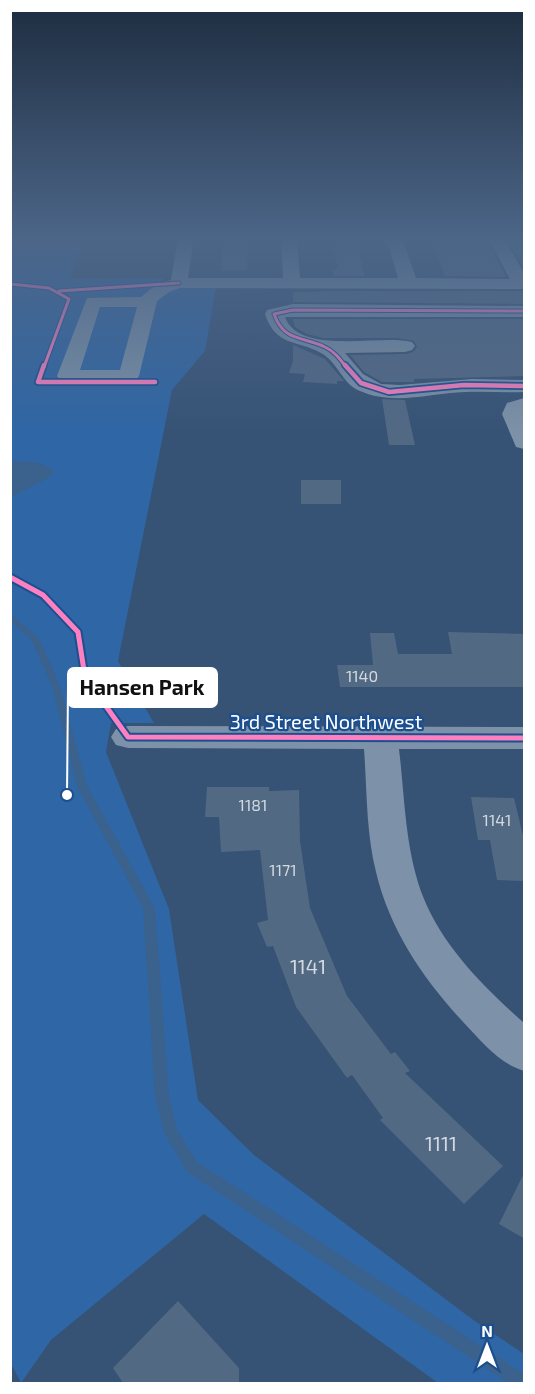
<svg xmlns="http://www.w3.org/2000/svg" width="535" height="1394" font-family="'Exo 2',sans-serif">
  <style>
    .green { fill: #2f66a5 }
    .water { fill: #3b618d }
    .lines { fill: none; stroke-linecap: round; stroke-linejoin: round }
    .stream { fill: #3b618d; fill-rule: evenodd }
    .building { fill: #526984 }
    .minor { fill: #7d92a8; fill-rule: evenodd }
    .cycleway-far2-casing { stroke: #1b4f8f; stroke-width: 5 }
    .cycleway-far1-casing { stroke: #1b4f8f; stroke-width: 8 }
    .cycleway-casing { stroke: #1b4f8f; stroke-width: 9 }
    .cycleway-far2 { stroke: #ff80c0; stroke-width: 3 }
    .cycleway-far1 { stroke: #ff80c0; stroke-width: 4.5 }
    .cycleway { stroke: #ff80c0; stroke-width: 5 }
    .labels { text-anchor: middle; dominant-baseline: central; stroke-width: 4.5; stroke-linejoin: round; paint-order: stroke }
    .number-label { font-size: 16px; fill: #d4dae0 }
    .street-label { font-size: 20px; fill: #fff; stroke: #1b4f8f }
    .near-number-label { font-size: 20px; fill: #d4dae0 }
    .leader { fill: none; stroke: #fff; stroke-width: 2 }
    .callout-dot { fill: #fff; stroke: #1b4f8f; stroke-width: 2 }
    .callout { fill: #fff; stroke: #fff; stroke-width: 2 }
    .callout-label { font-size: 21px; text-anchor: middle; font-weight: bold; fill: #111 }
  </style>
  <rect width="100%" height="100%" fill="#365274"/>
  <path class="green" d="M11 238H84L70 279 165 278 156 286 216 287 205 351 172 390 118 661 154 723H111L106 752 169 909 198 1100 254 1155 472 1319 524 1354V1383H438L204 1214 51 1340 21 1383 11 1364Z"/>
  <path class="water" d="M10 462C24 461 45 461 54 472L50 477 11 497Z"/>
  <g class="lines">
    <path class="stream" d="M10 614 39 638 60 686 87 786 155 908 169 1096 177 1130 197 1162 524 1374V1384H510L187 1172 164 1132 155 1096 143 908 77 786 52 686 31 639 10 621Z"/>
  </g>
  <path class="building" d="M431 238H486L506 277 445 276Z
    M333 240H357L364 276H334L332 269H338Z
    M509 243H525V269Z
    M223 245H248L247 270 221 271Z
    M336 291H525V304L293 302V292Z
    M293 319H525V376L414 379V382H382L364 372 350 355 406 354 413 352 417 347 414 341 398 338H323L307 334 295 327Z
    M293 345 325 359 344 381H337V384L303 382 305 374 289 373 293 361Z
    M382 399 405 400 415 445H389Z
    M301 480H341V504H301Z
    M448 632 525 634V687H340L337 665H373L370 633H394L398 654H452Z
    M207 787H269V791L299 790 300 841 310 908 347 996 391 1054 395 1052 410 1071 405 1073 503 1166 464 1204 380 1120 383 1118 352 1075 347 1078 296 1007 273 946 267 947 257 923 268 920 260 850 221 852 219 817H205Z
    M471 797 514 798 525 844V881L497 880 490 840H478Z
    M525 1171V1239L499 1224Z
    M178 1301 239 1368V1383H123L113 1368Z"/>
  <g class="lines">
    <path class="minor" d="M178 238H194L188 278H283L281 238H297L300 278H398L386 238H402L416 278 510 279 488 238H504L524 273V289L180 288 169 292 157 301 139 376 136 380 129 382 60 380 57 376 87 298 141 297 157 284 171 280ZM100 307H137L120 370H80Z
      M293 304 524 306V317H285C299 356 381 334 412 342L415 346 412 350 405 352 345 353 363 374 381 384 400 385 472 379 524 380V392C505 393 485 391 465 392 430 393 394 406 360 391 342 384 338 362 321 353 296 339 276 347 265 314L267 310Z
      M524 398V449L516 447 502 414 507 403Z
      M128 726 524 727V749H399C405 799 405 852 424 899 444 948 485 988 524 1023V1071C500 1064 482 1042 465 1024 424 980 390 931 376 872 366 832 367 790 364 749L128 748 116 745 111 737 116 729Z"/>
    <defs>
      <path id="cycleway-far2" d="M10 284 49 288 69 299 44 367
        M59 291 179 283
        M346 367C340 359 334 351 325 347 302 336 284 342 274 314L293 310 524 311"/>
      <path id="cycleway-far1" d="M44 365 38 382H155
        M345 365 361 383 389 392 464 385 524 386"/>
      <path id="cycleway" d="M10 577 43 595 78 632 85 677 128 737 524 738"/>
    </defs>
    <use href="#cycleway-far2" class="cycleway-far2-casing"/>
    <use href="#cycleway-far1" class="cycleway-far1-casing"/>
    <use href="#cycleway" class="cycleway-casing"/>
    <use href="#cycleway-far2" class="cycleway-far2"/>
    <use href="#cycleway-far1" class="cycleway-far1"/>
    <use href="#cycleway" class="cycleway"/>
  </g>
  <linearGradient id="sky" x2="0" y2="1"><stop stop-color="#1e2d40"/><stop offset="0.55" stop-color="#4c6688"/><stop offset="1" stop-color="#4c6688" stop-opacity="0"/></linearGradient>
  <rect width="535" height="434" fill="url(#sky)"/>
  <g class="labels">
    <g class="number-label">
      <text x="362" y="675">1140</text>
      <text x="253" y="804">1181</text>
      <text x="497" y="819">1141</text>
      <text x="283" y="869">1171</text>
    </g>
    <g class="street-label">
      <text x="326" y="721">3rd Street Northwest</text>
    </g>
    <g class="near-number-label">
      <text x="308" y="966">1141</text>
      <text x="441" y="1143">1111</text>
    </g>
  </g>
  <path class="leader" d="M67 795L68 687"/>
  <circle class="callout-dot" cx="67" cy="795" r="6"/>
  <rect class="callout" x="68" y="668" width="149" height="39" rx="6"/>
  <g class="callout-label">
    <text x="142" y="695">Hansen Park</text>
  </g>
  <rect width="535" height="1394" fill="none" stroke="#ffffff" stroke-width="24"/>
  <g transform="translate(487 1346)" stroke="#1b4f8f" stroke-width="4.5" paint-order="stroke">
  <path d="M0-4.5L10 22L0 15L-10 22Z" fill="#ffffff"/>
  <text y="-9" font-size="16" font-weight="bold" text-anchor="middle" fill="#ffffff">N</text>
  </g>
</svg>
